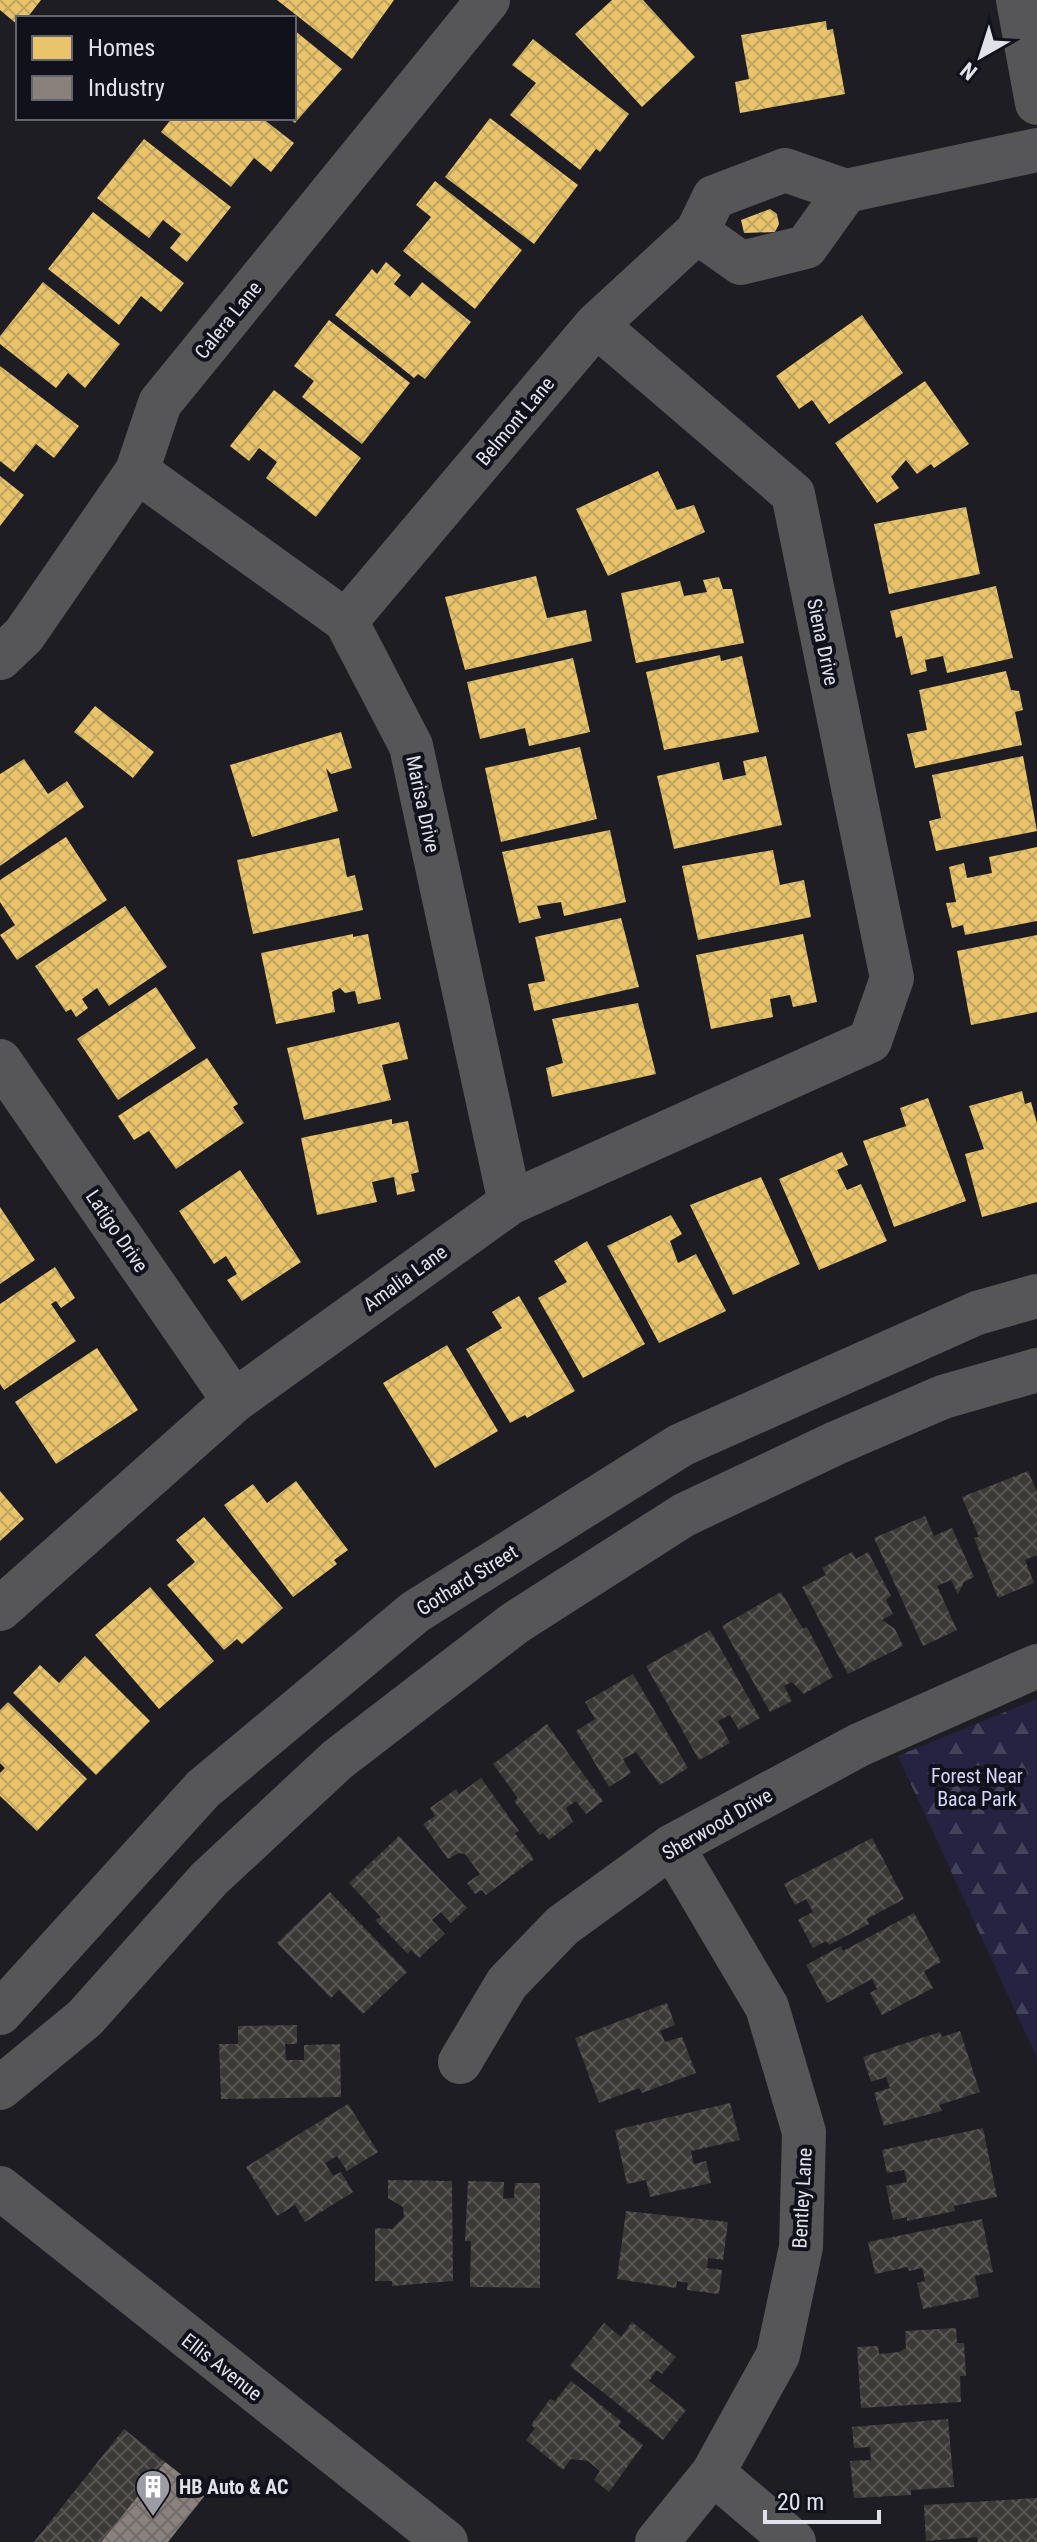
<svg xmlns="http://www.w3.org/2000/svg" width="1037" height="2542" font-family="'Roboto Condensed',sans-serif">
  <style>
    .forest { fill: url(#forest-firs) }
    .homes { fill: url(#homes-cross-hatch) }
    .industry { fill: url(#industry-cross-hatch) }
    .building { fill: url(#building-cross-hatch) }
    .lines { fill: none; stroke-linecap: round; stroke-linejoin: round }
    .minor { stroke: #565659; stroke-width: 44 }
    .labels { text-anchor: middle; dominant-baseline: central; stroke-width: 8; stroke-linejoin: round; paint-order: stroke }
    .street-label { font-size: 20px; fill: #e0e1e9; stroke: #11111c }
    .park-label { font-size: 20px; fill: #d6d7fc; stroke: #11111c }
    .poi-label { font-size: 20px; font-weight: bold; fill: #e0e1e9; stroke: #11111c; text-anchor: start }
  </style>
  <defs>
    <pattern id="forest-firs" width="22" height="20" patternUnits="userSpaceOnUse" patternTransform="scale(2)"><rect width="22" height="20" fill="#252341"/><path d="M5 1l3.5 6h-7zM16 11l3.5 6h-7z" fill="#44435c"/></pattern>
    <pattern id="homes-cross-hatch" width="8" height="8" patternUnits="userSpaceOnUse" patternTransform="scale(2)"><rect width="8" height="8" fill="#e9c46a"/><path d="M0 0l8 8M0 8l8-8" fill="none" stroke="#c0a461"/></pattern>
    <pattern id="industry-cross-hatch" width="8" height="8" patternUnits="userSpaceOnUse" patternTransform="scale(2)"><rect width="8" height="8" fill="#8a817c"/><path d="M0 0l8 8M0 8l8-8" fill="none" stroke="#716c69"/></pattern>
    <pattern id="building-cross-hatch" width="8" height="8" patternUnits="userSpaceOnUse" patternTransform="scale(2)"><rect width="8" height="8" fill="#3c3a36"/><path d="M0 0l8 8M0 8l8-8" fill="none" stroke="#585653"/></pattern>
  </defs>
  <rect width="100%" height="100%" fill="#1d1d23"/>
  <path class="forest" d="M1037 1699V2058L898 1756Z"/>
  <path class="homes" d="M0 0H41L27 18H18V25L0 10Z
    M277 0H394L352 59Z
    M612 0H643L695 57 642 107 575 34Z
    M826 21 827 30 833 29 845 94 740 113 735 82 749 79 741 35Z
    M294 30 342 69 295 123 288 118H294Z
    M533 39 629 114 600 152 596 149 580 170 510 115 536 83 512 65Z
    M172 118H262L294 143 271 172 254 158 231 187 161 132Z
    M490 118 578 185 534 244 445 177Z
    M144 139 231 207 187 262 170 248 181 234 163 220 149 238 97 198Z
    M435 181 522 250 475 309 403 251 431 217 416 205Z
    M770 209 777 214 779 224 775 232 744 233 741 220Z
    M93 212 184 283 161 312 141 296 119 325 48 269Z
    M386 262 401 275 394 284 410 297 422 282 471 322 425 379 418 374 414 378 335 315 372 269 377 274Z
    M43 282 120 344 85 388 68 373 56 388 0 344V336Z
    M862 315 903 373 829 424 812 400 799 409 776 376Z
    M329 320 410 383 362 444 302 397 314 381 294 366Z
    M0 366 79 426 54 458 36 444 14 472 0 461Z
    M925 381 969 444 934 468 931 464 917 474 906 460 891 477 899 488 877 503 835 443Z
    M274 390 361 458 316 517 266 478 277 462 259 448 249 461 230 446Z
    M658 471 677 510 694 505 705 532 608 576 576 509Z
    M0 476 24 495 0 526Z
    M966 507 980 574 889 594 874 524Z
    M536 576 547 618 586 610 592 641 465 670 445 597Z
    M719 577 723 589H732L744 643 636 663 621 593 680 581 684 596 707 592 703 580Z
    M996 586 1013 658 947 673 943 656 925 660 927 671 911 675 902 636 896 638 890 611Z
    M720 655 721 661 742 656 759 732 664 750 646 672Z
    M573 658 590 732 529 746 525 728 480 739 467 682Z
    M1006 671 1011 690 1019 691 1023 710 1015 712 1022 745 915 768 907 734 927 730 919 690Z
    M95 706 154 752 133 778 74 732Z
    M341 732 352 768 331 774 326 768 338 811 252 837 230 765Z
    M580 747 597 819 501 842 485 768Z
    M766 756 782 825 674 849 657 776 719 762 723 780 746 775 743 761Z
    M1023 756 1037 831 936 851 929 821 941 818 932 775Z
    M24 759 48 794 67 781 84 807 0 866V774Z
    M610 830 626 902 564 916 561 902 537 906 541 918 519 923 502 852Z
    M66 837 107 900 17 960 0 935 15 925 0 902V880Z
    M339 838 347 877 355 875 363 910 253 934 237 860Z
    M1037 847V921L965 935 963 925 952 928 946 903 956 902 949 867 964 863 967 878 992 873 989 857Z
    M773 850 780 885 804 880 811 917 698 940 682 866Z
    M125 906 167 967 109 1006 97 988 82 999 88 1008 76 1017 71 1009 66 1012 35 966Z
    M621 918 639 987 534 1011 528 984 545 981 535 937Z
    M353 934V937L368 934 381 999 358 1004 355 991 345 993 340 988 332 992 335 1012 276 1024 261 953Z
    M803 934 817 1002 793 1007 790 995 770 999 773 1017 711 1029 696 955Z
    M1037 935V1012L971 1025 957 951Z
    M156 987 196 1048 118 1100 77 1039Z
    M638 1003 656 1074 552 1097 546 1068 563 1063 552 1019Z
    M399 1022 408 1059 382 1065 391 1100 304 1120 287 1048Z
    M207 1058 238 1104 233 1107 244 1123 176 1169 149 1131 134 1140 118 1116Z
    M1022 1091 1025 1104 1031 1102 1037 1123V1202L982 1217 965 1154 984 1149 969 1106Z
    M928 1098 966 1201 894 1227 863 1141 906 1126 900 1108Z
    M392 1119V1124L408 1121 419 1172 411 1174 415 1191 397 1195 394 1177 372 1182 377 1202 317 1215 301 1138Z
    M842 1152 848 1165 837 1170 847 1190 861 1184 887 1241 819 1270 779 1179Z
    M240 1170 301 1262 242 1301 227 1280 237 1274 226 1256 214 1264 179 1211Z
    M761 1177 800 1264 733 1295 690 1205Z
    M0 1207 35 1260 0 1284Z
    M671 1215 682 1234 670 1241 678 1263 696 1254 726 1311 659 1343 607 1246Z
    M587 1241 645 1344 583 1378 538 1298 567 1282 554 1261Z
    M55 1267 75 1298 61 1308 56 1301 51 1304 76 1341 4 1390 0 1384V1304Z
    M519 1296 575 1391 527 1418 525 1415 510 1423 466 1349 502 1328 492 1312Z
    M447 1345 498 1431 435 1468 383 1383Z
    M97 1348 138 1410 56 1464 15 1402Z
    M296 1481 348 1550 334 1560 337 1564 293 1597 224 1505 253 1484 267 1503Z
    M0 1491 24 1519 0 1541Z
    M204 1517 283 1608 242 1644 237 1639 224 1650 167 1585 195 1562 176 1540Z
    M150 1587 214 1661 159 1709 95 1635Z
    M85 1656 150 1721 96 1775 13 1693 40 1665 59 1683Z
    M8 1702 87 1779 37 1831 0 1796V1773L5 1768 0 1763V1710Z"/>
  <path class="industry" d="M165 2462 206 2494 168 2542H101Z"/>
  <path class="building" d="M1028 1471 1037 1492V1555L1025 1560 1034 1583 998 1598 974 1538 979 1537 962 1497Z
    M925 1516 934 1536 952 1528 974 1577 964 1582 958 1594 951 1580 937 1586 957 1630 923 1646 874 1538Z
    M852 1552 856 1559 868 1552 891 1596 886 1600 893 1614 882 1620 895 1629 903 1646 848 1674 802 1587 826 1575 822 1568Z
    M781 1592 803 1629 807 1627 833 1677 804 1694 792 1682 784 1686 792 1701 770 1712 722 1626Z
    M710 1630 760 1718 739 1730 730 1715 718 1721 730 1743 699 1760 646 1666Z
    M633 1674 688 1768 660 1785 636 1752 623 1759 631 1773 609 1787 576 1731 595 1719 585 1702Z
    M547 1724 603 1801 586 1814 576 1801 566 1808 573 1822 549 1840 543 1833 540 1835 514 1801 518 1798 493 1764Z
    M481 1778 519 1831 515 1833 534 1859 486 1895 482 1890 475 1894 467 1883 480 1874 465 1854 459 1853 448 1859 423 1824 435 1816 430 1808 456 1789 459 1794Z
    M399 1836 467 1908 451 1923 441 1912 432 1920 445 1934 419 1958 411 1950 408 1954 375 1920 381 1917 349 1883Z
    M872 1838 904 1899 867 1919 869 1924 829 1945 826 1941 813 1948 798 1920 813 1912 806 1899 795 1905 784 1884Z
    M330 1892 407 1972 363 2014 339 1990 331 1998 277 1943Z
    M914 1913 941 1962 924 1971 933 1988 882 2015 870 1993 877 1989 872 1979 827 2003 806 1965 841 1946 843 1951Z
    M667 2003 675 2025 660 2031 665 2042 682 2037 696 2073 642 2093 639 2088 599 2103 575 2038Z
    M297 2025V2044H285L286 2060H304V2045L340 2044 341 2097 221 2099 219 2044H238V2026Z
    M960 2031 980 2092 939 2105 942 2111 884 2126 874 2093 890 2088 886 2077 871 2082 863 2057 940 2032 942 2037Z
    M730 2103 740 2140 691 2151 694 2164 706 2161 711 2183 650 2197 646 2180 627 2184 615 2130Z
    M348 2104 378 2152 347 2171 337 2156 325 2163 333 2176 341 2172 353 2192 305 2222 295 2205 277 2216 246 2167Z
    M983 2128 997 2197 954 2206 955 2211 907 2221V2217L893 2220 886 2186 907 2182 904 2170 887 2173 882 2150Z
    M388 2180 452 2181 453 2281 392 2286V2281H375V2228L392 2229 404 2217 403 2207 388 2198Z
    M468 2181 504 2182 503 2199 514 2198 515 2183H540V2288L470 2287 471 2241H465Z
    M626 2211 728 2222 723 2260 708 2258 707 2268 722 2270 719 2294 687 2290 688 2283 677 2281 676 2288 617 2279Z
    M982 2219 993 2272 975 2276 979 2297 923 2309 917 2283 925 2281 922 2268 909 2271 908 2267 875 2274 868 2242Z
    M632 2322 676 2357 662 2374 657 2370 649 2381 686 2410 663 2440 570 2366 604 2323 621 2337Z
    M956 2328 957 2343H964L966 2376H960L961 2402 861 2408 857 2347 878 2346 879 2354 899 2352 906 2348 905 2331Z
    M571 2381 622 2422 618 2426 643 2445 609 2492 594 2480 600 2471 588 2461 571 2459 563 2470 526 2440 535 2428 531 2425 550 2399 555 2401Z
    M948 2419 954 2487 911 2490V2495L854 2498 850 2461 871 2460 870 2447 854 2448 852 2427Z
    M124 2429 165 2462 101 2542H34Z
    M1037 2498V2542H978L977 2537 926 2541 924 2505Z"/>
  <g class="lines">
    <path class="minor" d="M1018 0 1037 103
      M697 232 741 263 806 247 846 191
      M137 471 346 621 411 746 510 1203
      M346 621 596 325 697 232 714 197 785 170 846 191 1037 150
      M0 658 24 635 137 471 160 403 488 0
      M0 1061 234 1401
      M0 1609 234 1401 510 1203 870 1041 892 978 793 494 596 325
      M0 2013 203 1789 415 1612 681 1445 977 1313 1037 1296
      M460 2062 507 1983 562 1926 672 1846 859 1745 1037 1666
      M0 2088 85 2018 209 1879 337 1760 515 1623 684 1515 836 1443 943 1397 1037 1370
      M0 2188 446 2542
      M713 2473 794 2542
      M657 2542 713 2473 778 2355 801 2247 804 2132 767 2007 672 1846"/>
  </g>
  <defs>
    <symbol id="building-pin" viewBox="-11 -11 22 30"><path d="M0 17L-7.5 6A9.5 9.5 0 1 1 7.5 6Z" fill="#9c9ca4" stroke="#11111c"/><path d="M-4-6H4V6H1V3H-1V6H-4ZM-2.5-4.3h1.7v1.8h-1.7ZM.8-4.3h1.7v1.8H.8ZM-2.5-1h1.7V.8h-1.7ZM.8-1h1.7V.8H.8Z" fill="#fff"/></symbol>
  </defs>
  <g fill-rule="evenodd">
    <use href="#building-pin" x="133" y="2467" width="40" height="54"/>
  </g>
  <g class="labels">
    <g class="street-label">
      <text transform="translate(228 320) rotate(-51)">Calera Lane</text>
      <text transform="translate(515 421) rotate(-50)">Belmont Lane</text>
      <text transform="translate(823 642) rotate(78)">Siena Drive</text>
      <text transform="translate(423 804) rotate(78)">Marisa Drive</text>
      <text transform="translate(117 1231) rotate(56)">Latigo Drive</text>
      <text transform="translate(405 1278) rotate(-36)">Amalia Lane</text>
      <text transform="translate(467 1580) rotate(-32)">Gothard Street</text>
      <text transform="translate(717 1824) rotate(-30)">Sherwood Drive</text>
      <text transform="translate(802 2198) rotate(-87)">Bentley Lane</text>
      <text transform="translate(222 2367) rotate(38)">Ellis Avenue</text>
    </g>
    <g class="park-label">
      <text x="977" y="1776">Forest Near<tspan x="977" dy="23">Baca Park</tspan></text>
    </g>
    <g class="poi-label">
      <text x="179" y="2487">HB Auto &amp; AC</text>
    </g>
  </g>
  <rect x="16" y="16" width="280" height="104" fill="#11111c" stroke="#64646e" stroke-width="2"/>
  <rect x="32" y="36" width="40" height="24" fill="#e9c46a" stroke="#64646e" stroke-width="2"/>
  <text x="88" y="56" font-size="24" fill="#e0e1e9">Homes</text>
  <rect x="32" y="76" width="40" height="24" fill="#8a817c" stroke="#64646e" stroke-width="2"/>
  <text x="88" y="96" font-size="24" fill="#e0e1e9">Industry</text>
  <g transform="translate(981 56) rotate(219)" stroke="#11111c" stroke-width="6" paint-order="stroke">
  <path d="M0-6L14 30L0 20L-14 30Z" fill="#e0e1e9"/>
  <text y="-12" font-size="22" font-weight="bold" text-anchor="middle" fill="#e0e1e9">N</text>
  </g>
  <path d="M765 2510v12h114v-12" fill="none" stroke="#e0e1e9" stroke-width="4"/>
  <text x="777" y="2510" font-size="24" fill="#e0e1e9" stroke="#11111c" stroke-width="6" paint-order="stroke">20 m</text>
</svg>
